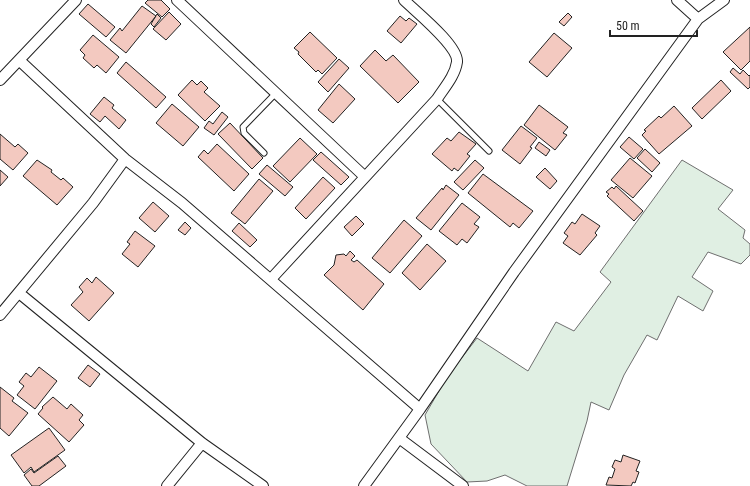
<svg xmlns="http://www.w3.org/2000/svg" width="750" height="486" font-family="'Roboto Condensed',sans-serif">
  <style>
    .green { fill: #e0efe3; stroke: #6f6f6f }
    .building { fill: #f3c9c0; stroke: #222 }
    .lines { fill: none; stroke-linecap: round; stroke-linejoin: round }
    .lane-casing { stroke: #222; stroke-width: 7 }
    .street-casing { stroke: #222; stroke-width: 12 }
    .lane { stroke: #fff; stroke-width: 5 }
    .street { stroke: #fff; stroke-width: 10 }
  </style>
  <rect width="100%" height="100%" fill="#fff"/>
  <path class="green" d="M682 160 733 190 718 209 745 230 743 238 750 244V255L741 264 708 252 692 277 713 291 703 311 678 296 657 340 647 335 624 375 609 410 591 402 587 421 567 486H527L505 475 487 481 467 482 431 444 425 415 447 377 477 338 528 371 556 322 574 331 611 282 600 272Z"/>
  <path class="building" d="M148 0H161L170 9 162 17 145 3Z
    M88 4 115 27 106 37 79 14Z
    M142 6 156 16 126 53 110 40 120 28 122 31Z
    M169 12 181 24 166 40 153 29Z
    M568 13 572 17 564 26 559 22Z
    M157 14 161 18 154 27 151 24Z
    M400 16 406 21 409 18 417 24 401 43 387 31Z
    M750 27V61L741 70 723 52Z
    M310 32 337 58 322 74 318 70 316 72 298 54 299 52 294 48Z
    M554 33 572 48 547 77 529 62Z
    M93 35 119 57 106 73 97 65 94 68 83 58 85 55 80 50Z
    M375 50 386 61 393 55 419 82 398 103 360 66Z
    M339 59 349 68 328 92 318 82Z
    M126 62 166 97 156 108 117 73Z
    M733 68 740 74 743 70 749 76 750 75V87L748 89 730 72Z
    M192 80 197 85 201 81 208 88 204 92 220 106 205 121 178 95Z
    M721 80 731 91 702 119 692 108Z
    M339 84 355 99 333 123 318 110Z
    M104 97 114 105 112 108 126 120 119 129 105 116 100 122 90 114Z
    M172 104 199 127 183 146 156 123Z
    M539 105 568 127 563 133 567 135 555 150 524 125Z
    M674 106 692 126 659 154 642 135 646 131 644 130 659 116 661 118Z
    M222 112 228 117 214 135 204 128 209 121 213 124Z
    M230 123 263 158 252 169 218 134Z
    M521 126 537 138 530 147 532 148 520 164 502 150Z
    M459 132 476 144 467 154 470 156 458 171 454 168 452 171 432 154 447 138 451 141Z
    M0 134 15 147 18 144 28 153 13 170 0 159Z
    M629 137 643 149 634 159 620 147Z
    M300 138 317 154 290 182 273 166Z
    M539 142 550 150 546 156 535 148Z
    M217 144 249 174 234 191 198 157 204 150 208 154Z
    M645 149 660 163 652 172 637 158Z
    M321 152 349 177 341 185 313 160Z
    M630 158 652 176 633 198 611 180Z
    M37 160 52 170 51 172 61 180 63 178 73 187 57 205 23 176Z
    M475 160 484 168 463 190 454 182Z
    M267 165 293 187 285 196 259 174Z
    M545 168 557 181 550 189 536 177Z
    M0 170 8 177 0 186Z
    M483 174 533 211 519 228 513 223 510 227 468 193Z
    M323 177 335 188 306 219 295 208Z
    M259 179 273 191 245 224 231 213Z
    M446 185 459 195 431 230 416 218 442 188 443 190Z
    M616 186 643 211 634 221 607 196 609 194 606 192 612 187 614 189Z
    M153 202 169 216 155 232 139 218Z
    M462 203 480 217 474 224 479 227 467 243 462 239 457 245 439 231Z
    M582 214 600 226 595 233 597 235 580 255 563 243 568 236 564 233 572 222 575 224Z
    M356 216 364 224 352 236 344 227Z
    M404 220 422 236 390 273 372 258Z
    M185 222 191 228 185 235 178 230Z
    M239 223 257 240 250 247 232 231Z
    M135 231 155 246 138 267 122 254 130 244 127 242Z
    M427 244 446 261 420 290 402 273Z
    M350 251 355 256 351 260 354 262 357 260 384 284 363 310 324 275 334 265 336 255 344 254 346 256Z
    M96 277 114 293 89 321 71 305 83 292 79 287 87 278 92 283Z
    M88 365 100 374 90 387 78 378Z
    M39 367 57 381 35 409 17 395 24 386 19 382 26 373 31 377Z
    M0 387 14 398 12 401 28 413 9 436 0 428Z
    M53 397 67 409 71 404 83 415 79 420 84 425 69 442 38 414 43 408 42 407Z
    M49 428 65 450 34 472 31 467 24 473 11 455Z
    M623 455 640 461 636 471 639 472 635 483 633 482 631 486 606 485 609 477 612 478 615 469 612 467 615 460 621 462Z
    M58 456 66 466 39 486H32L24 475 31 469 34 473Z"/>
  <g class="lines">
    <defs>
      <path id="lane" d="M437 99 489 151
        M264 153 244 133 243 127 276 93"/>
      <path id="street" d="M177 0 364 176
        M677 0 698 19
        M19 60 125 159 182 203 420 409
        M0 80 76 0
        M271 279 437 99C444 88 455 76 457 62 459 46 415 11 404 0
        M19 293 202 443 263 486
        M0 315 93 203 125 159
        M399 438 463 486
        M167 486 202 443
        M364 486 420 409 514 272 698 19 724 0"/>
    </defs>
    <use href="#lane" class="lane-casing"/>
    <use href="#street" class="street-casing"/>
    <use href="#lane" class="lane"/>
    <use href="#street" class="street"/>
  </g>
  <path d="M610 30v6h87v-6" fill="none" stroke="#222222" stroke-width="2"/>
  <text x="616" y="30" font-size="12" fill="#222222" stroke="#ffffff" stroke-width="3" paint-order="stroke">50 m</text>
</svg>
